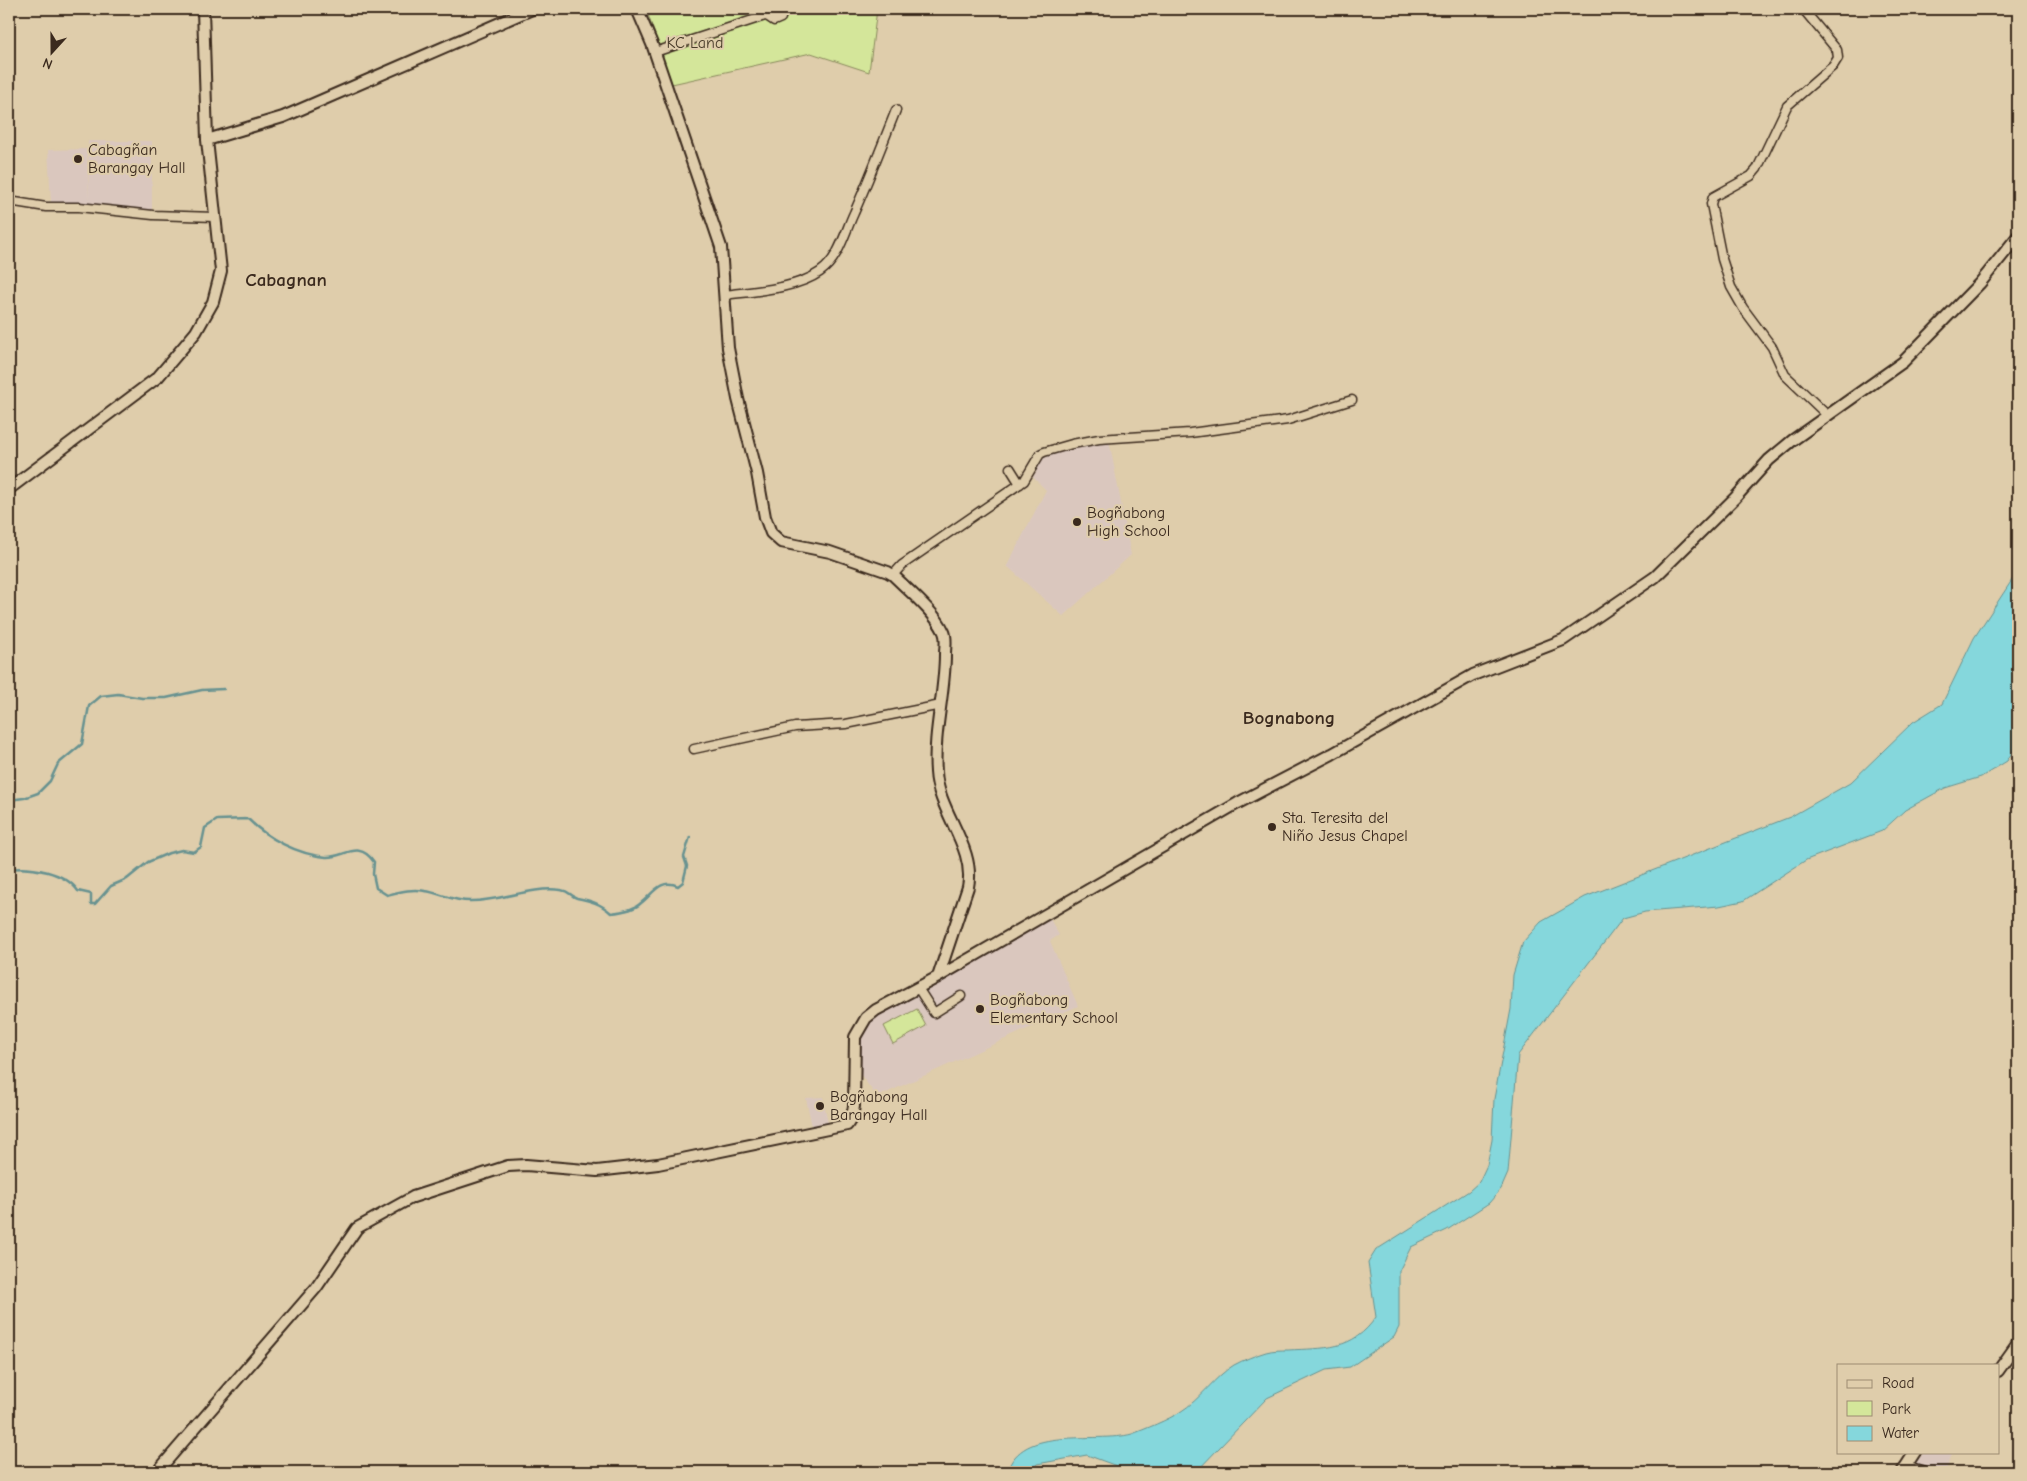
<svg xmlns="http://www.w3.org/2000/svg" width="2027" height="1481" font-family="'Comic Neue',sans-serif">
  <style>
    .built { fill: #dac7be }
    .green { fill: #d4e69a; stroke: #88885c }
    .water { fill: #85d7dc; stroke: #679290 }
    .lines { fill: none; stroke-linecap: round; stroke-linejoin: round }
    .stream { stroke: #679290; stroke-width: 2.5 }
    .minor-casing { stroke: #3b2a1e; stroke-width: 11 }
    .tertiary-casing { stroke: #3b2a1e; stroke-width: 14 }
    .minor { stroke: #dfcdab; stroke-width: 8 }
    .tertiary { stroke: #dfcdab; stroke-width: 10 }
    .poi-dot { fill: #3b2a1e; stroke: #dfcdab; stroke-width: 2 }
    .labels { text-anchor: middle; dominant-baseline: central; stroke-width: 4; stroke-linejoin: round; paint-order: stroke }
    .park-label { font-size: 16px; fill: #4a3d2a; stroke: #dfcdab }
    .poi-label { font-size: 16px; fill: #3b2a1e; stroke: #dfcdab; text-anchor: start }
    .quarter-label { font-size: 19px; font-weight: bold; fill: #3b2a1e; stroke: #dfcdab }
  </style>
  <rect width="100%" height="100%" fill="#dfcdab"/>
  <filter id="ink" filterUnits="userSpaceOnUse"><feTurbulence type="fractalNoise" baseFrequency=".02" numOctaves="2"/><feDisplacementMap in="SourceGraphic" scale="10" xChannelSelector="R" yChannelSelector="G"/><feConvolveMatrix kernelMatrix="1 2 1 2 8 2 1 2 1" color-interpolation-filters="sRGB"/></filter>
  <g filter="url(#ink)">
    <path class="built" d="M88 141H152V211L89 205Z
      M87 149 89 204 51 202 48 150Z
      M1109 440 1131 555 1063 616 1007 566 1046 490 1033 477 1044 456 1074 446Z
      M1050 919 1059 935 1050 941 1078 1006 877 1097 858 1071 859 1038 873 1018Z
      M823 1097 828 1124 812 1127 806 1098Z
      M1924 1452H1953L1945 1472 1915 1464Z"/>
    <path class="green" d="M646 9H877L869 72 811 53 672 84Z
      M917 1009 926 1026 893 1044 884 1026Z"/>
    <path class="water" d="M2014 577 2018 579V742L2007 761 1981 777 1945 788 1905 810 1882 831 1806 860 1743 901 1719 906 1645 912 1623 918 1518 1055 1508 1173 1501 1189 1489 1203 1447 1230 1411 1247 1399 1271V1327L1394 1337 1350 1367 1326 1370 1267 1398 1196 1472H1155L1122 1468 1087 1455 1037 1464 1028 1472H1007C1021 1424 1095 1444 1132 1434 1143 1430 1170 1419 1180 1412 1200 1400 1214 1377 1234 1365 1243 1360 1256 1355 1266 1352 1273 1350 1281 1350 1288 1350 1324 1348 1353 1351 1376 1317L1368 1263 1376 1250 1469 1191 1479 1182 1487 1165 1492 1140 1494 1099 1511 1009 1513 975 1523 942 1541 922 1585 897 1790 817 1850 783 1913 722 1942 704 1974 638Z"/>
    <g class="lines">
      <path class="stream" d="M9 800 24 798 38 793 50 781 58 764 82 744 89 706 101 696 118 694 142 698H166L202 690 224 689
        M9 869C31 866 65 872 78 891L91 894V904H95L111 886 127 879 148 862 169 853 182 850 194 852 201 847 205 828 217 820 248 819C268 839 297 854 326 857 345 858 358 839 374 862L373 874 376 888 387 895C399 892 412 888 425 891 440 893 453 901 469 901 500 902 529 886 561 890 570 891 570 896 577 898 591 901 600 903 611 913 621 912 634 910 641 903 653 894 660 878 678 886L683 882 687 866 684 857 690 837"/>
      <defs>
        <path id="minor" d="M770 9 768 13V17L774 21 781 18 782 13 780 9
          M1803 9 1837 50 1838 58 1833 66 1787 106 1757 169 1751 176 1713 197 1711 204 1722 259 1731 287 1743 308 1772 347 1785 375 1827 415
          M655 52 768 15
          M9 201 46 207H79L153 215 215 217
          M725 295C754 291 796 289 820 272 839 259 845 232 854 213 869 179 882 145 896 110
          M1010 468 1020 484
          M893 575 902 565 1024 481 1040 454 1044 452 1072 444 1099 439 1190 433 1288 420 1352 400
          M694 749 795 727 846 724 941 705
          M918 988 934 1013 961 996"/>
        <path id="tertiary" d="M637 9 652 44 721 247 728 348 738 399 757 473 765 517 771 533 781 542 830 552 888 572 893 575C909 591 935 612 944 632 947 638 945 647 945 654 945 694 933 732 936 772 938 812 976 847 968 887L938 977
          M207 140 283 117 532 9
          M9 489 158 377 196 332 213 302 221 271 207 140 203 9
          M1998 1371 2018 1343
          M1905 1467 1923 1472
          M157 1472 316 1288 357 1228 413 1197 508 1166 526 1165 597 1171 658 1164 847 1125 852 1117 854 1106 855 1037 866 1018 876 1010 938 977 1238 803 1332 754 1473 675 1563 640 1655 577 1735 498 1769 460 1793 440 1903 362 1980 283 2018 236
          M1902 1472 1915 1452"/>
      </defs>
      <use href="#minor" class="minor-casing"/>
      <use href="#tertiary" class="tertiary-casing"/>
      <use href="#minor" class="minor"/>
      <use href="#tertiary" class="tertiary"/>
    </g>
  </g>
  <g class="poi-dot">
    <circle cx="78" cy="159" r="5"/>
    <circle cx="1077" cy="522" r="5"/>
    <circle cx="1272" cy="827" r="5"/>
    <circle cx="980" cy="1009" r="5"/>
    <circle cx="820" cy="1106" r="5"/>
  </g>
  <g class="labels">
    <g class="park-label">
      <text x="695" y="43">KC Land</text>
    </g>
    <g class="poi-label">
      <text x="88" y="150">Cabagñan<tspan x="88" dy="18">Barangay Hall</tspan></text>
      <text x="1087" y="513">Bogñabong<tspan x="1087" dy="18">High School</tspan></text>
      <text x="1282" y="818">Sta. Teresita del<tspan x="1282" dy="18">Niño Jesus Chapel</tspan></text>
      <text x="990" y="1000">Bogñabong<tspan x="990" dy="18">Elementary School</tspan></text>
      <text x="830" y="1097">Bogñabong<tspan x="830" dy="18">Barangay Hall</tspan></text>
    </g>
    <g class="quarter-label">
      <text x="286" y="280">Cabagnan</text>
      <text x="1289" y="718">Bognabong</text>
    </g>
  </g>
  <rect width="2027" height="1481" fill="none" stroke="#dfcdab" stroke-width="30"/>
  <rect x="15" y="15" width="1997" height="1451" fill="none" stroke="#3b2a1e" stroke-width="2" filter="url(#ink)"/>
  <rect x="1837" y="1364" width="162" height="90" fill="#dfcdab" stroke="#9d8c73"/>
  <rect x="1847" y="1380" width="25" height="8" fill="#dfcdab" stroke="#9d8c73"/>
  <text x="1882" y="1388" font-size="15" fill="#3b2a1e">Road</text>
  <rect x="1847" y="1401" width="25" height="15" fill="#d4e69a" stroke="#9d8c73"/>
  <text x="1882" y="1414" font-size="15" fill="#3b2a1e">Park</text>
  <rect x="1847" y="1426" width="25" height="15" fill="#85d7dc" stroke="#9d8c73"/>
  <text x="1882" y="1438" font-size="15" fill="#3b2a1e">Water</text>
  <g transform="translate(52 52) rotate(201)" stroke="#dfcdab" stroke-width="4" paint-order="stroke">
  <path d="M0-4L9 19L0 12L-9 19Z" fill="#3b2a1e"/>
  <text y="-8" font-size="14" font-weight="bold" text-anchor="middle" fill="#3b2a1e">N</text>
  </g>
</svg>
